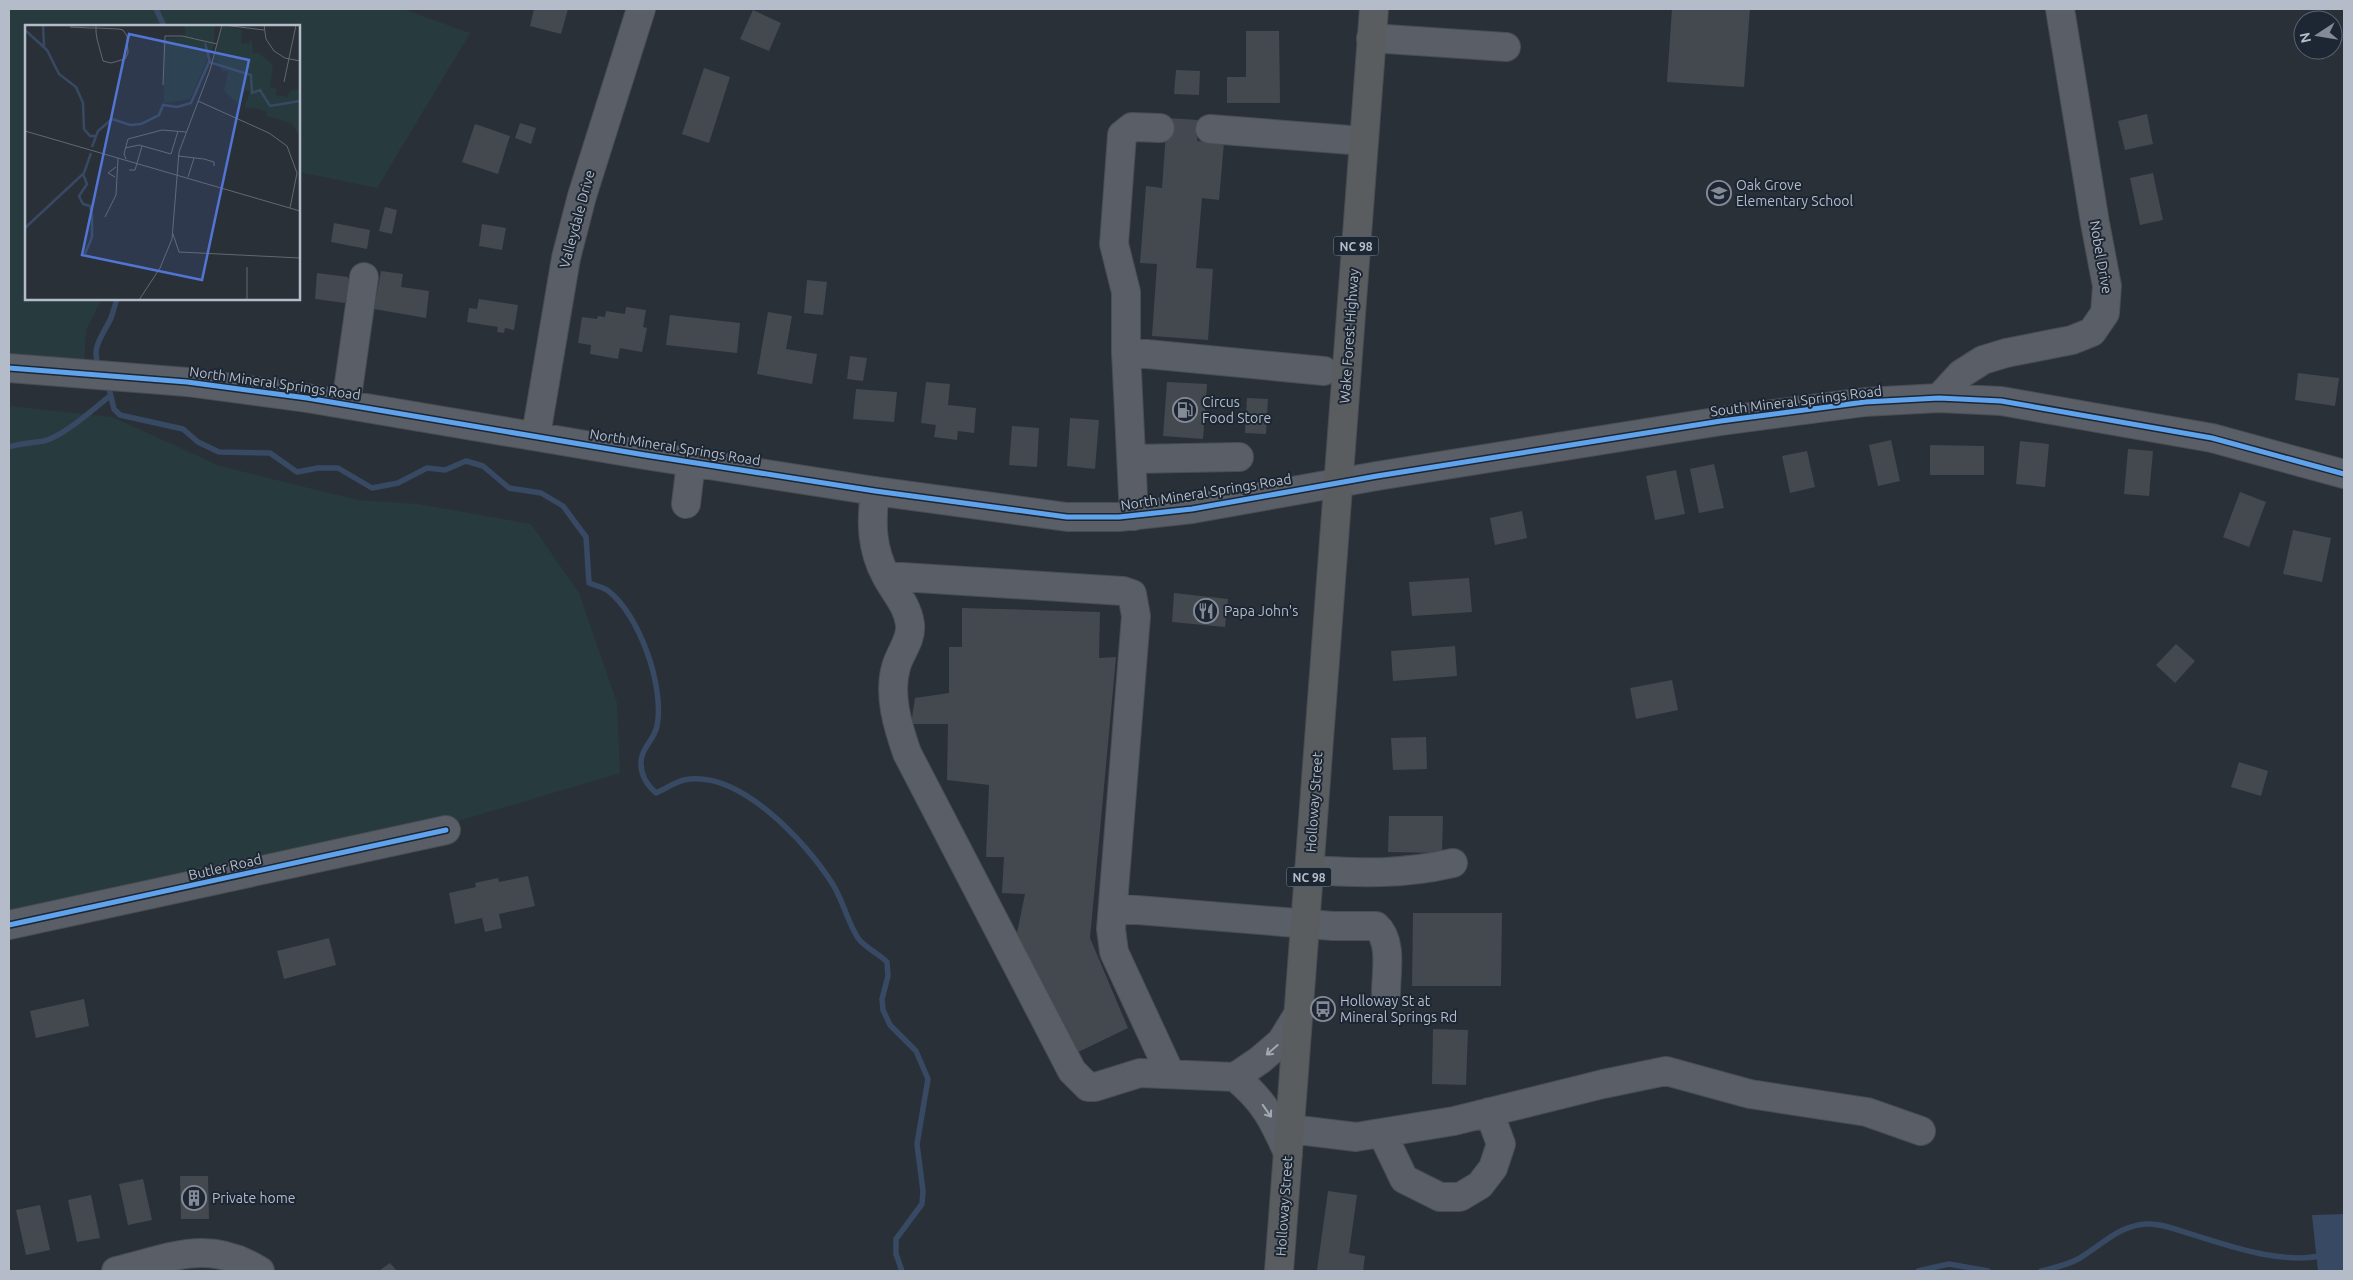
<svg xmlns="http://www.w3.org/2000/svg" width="2353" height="1280" font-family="Ubuntu,sans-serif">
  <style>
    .green { fill: #273a3e }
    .water { fill: #384963 }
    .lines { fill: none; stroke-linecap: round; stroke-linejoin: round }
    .stream { stroke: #384963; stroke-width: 5.5 }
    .building { fill: #444950 }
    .minor-casing { stroke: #484c53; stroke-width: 30 }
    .highway-casing { stroke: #474c53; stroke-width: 30 }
    .minor { stroke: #5a5e66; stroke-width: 28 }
    .highway { stroke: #5a5d60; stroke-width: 28 }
    .cycleway-casing { stroke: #1d2633; stroke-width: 8 }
    .cycleway { stroke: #60a3ed; stroke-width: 5 }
    .oneway { stroke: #a2a9b5 }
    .labels { text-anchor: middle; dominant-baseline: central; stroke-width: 4; stroke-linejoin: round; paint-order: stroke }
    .shield { fill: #1d2633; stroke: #878f9c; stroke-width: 1 }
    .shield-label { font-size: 12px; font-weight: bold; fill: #b4bcc9 }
    .poi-label { font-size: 14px; fill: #b4bcc9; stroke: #1d2633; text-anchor: start }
    .street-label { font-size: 14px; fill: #b4bcc9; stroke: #1d2633 }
    .inset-river { fill: none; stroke: #384963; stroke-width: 2.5 }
    .inset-road { fill: none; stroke: #616872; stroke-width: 1 }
    .view { fill: #5274d3; fill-opacity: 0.15; stroke: #5274d3; stroke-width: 2.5 }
    .inset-edge { fill: none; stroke: #b4bcc9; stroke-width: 2.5 }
  </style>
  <rect width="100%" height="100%" fill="#2a3038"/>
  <path class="green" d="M9 9H403L470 33 377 188 299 172V26H26V299H102L86 330 84 369 9 364Z
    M9 406 112 417 220 466 358 500 418 504 531 524 579 593 617 703 620 773 448 824 9 922Z"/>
  <path class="water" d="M2344 1214V1271H2318L2312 1215Z"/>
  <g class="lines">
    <path class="stream" d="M156 9 164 26
      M99 367C90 348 103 335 111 318 113 312 115 305 117 299
      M108 384 114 409 120 415 183 429 198 442 219 452 270 453 297 472 318 468H338L372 488 398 483 427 468 445 470 466 461 483 466 509 488 541 493 563 506 586 537 589 583C594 585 602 587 607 590 639 613 665 687 657 726 655 739 640 749 641 764 641 776 647 785 656 793 665 789 675 782 684 780 739 769 805 841 832 883 843 900 847 921 858 938 864 947 879 954 887 962L888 976 882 999 883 1010 890 1025 916 1051 928 1079 917 1144 923 1191 922 1204 896 1239V1254L902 1271
      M9 447C21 443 32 443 44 441 64 436 93 409 110 396
      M1918 1271 1949 1264 1988 1271
      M2041 1271C2054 1268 2068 1265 2080 1258 2103 1244 2118 1226 2146 1224 2162 1223 2180 1231 2194 1235 2232 1247 2285 1265 2324 1255"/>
  </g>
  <path class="building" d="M534 9H568L561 34 530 26Z
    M1672 9H1750L1744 87 1667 82Z
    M753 10 781 23 769 51 740 39Z
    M1246 31H1279L1280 103H1227V77H1246Z
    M704 68 730 77 709 143 682 134Z
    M1176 70 1200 71 1199 95 1174 94Z
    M2147 114 2153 144 2125 150 2118 121Z
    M1167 118 1199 120 1197 141 1224 143 1219 200 1202 198 1196 268 1213 269 1208 340 1152 336 1157 264 1140 263 1146 186 1162 188Z
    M520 123 536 128 531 144 515 138Z
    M475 124 510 136 498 174 462 162Z
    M2153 173 2163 220 2140 225 2130 178Z
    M385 207 397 210 392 234 379 231Z
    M334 223 370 230 367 249 331 242Z
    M482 224 506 228 502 250 479 246Z
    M381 271 403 274 401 287 429 291 426 318 374 309Z
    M317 273 348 277V279H351L345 303 315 299Z
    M807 280 827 282 823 315 804 313Z
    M479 299 518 305 514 330 505 328 504 333 497 332 498 327 467 322 469 308 477 309Z
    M626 307 646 310 643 327 647 328 642 352 620 348 618 359 590 354 591 345 578 343 582 317 597 319 598 316 605 317 606 311 625 314Z
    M768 312 792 316 786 349 817 354 812 384 757 374Z
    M670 315 740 323 737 353 666 345Z
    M850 356 867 358 863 381 847 379Z
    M2298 373 2339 378 2335 406 2295 400Z
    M926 382 950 384 948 405 976 408 974 433 958 431 957 440 934 437 936 425 921 423Z
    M1167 382 1207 384 1203 439 1163 436Z
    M856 389 897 392 894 422 853 419Z
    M1247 398 1268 399 1266 434 1245 433Z
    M1070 418 1099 420 1095 469 1067 466Z
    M1012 426 1039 428 1037 467 1009 465Z
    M1891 440 1900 481 1878 486 1869 445Z
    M2020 441 2049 444 2045 487 2016 484Z
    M1930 445 1984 446V475H1930Z
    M2128 449 2153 451 2149 496 2124 494Z
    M1807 451 1815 487 1790 493 1782 456Z
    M1714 464 1724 508 1699 513 1690 469Z
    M1676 470 1685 514 1655 520 1646 476Z
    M2240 492 2266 502 2249 547 2223 537Z
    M1522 511 1527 538 1495 545 1490 518Z
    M2293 530 2331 538 2322 582 2283 574Z
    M1469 578 1472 612 1412 616 1409 582Z
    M1174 593 1228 599 1225 627 1172 622Z
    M962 608 1100 612 1099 658 1116 657 1090 938 1128 1028 1070 1056 1017 933 1025 894 1002 893 1004 857H986L989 785 947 780 948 724H911L915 698 949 693V647H962Z
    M2176 644 2195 661 2175 683 2156 665Z
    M1455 646 1457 676 1393 681 1391 651Z
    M1672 680 1678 710 1636 719 1630 688Z
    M1426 737 1427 769 1393 770 1391 738Z
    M2239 762 2268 771 2261 796 2231 787Z
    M1389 816H1443L1442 853 1388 852Z
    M528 876 535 906 499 914 502 928 485 932 482 918 455 924 449 893 476 887 475 883 498 878 499 882Z
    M1413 913H1502L1501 986H1412Z
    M329 938 336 965 284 979 277 951Z
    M84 999 89 1026 36 1038 30 1011Z
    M1433 1029 1468 1030 1466 1085 1432 1084Z
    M180 1176H208L209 1219H181Z
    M143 1179 152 1220 128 1225 119 1184Z
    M1328 1191 1357 1195 1349 1253 1365 1256 1363 1271 1317 1270Z
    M91 1195 100 1238 77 1242 68 1200Z
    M40 1205 50 1250 26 1255 16 1210Z
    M390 1263 397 1271H381L380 1270Z"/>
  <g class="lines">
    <defs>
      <path id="minor" d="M1371 38 1506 47
        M1210 129 1363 141
        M1126 352 1324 371
        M9 368 187 382 307 398 645 455 875 491 1067 517H1119L1192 509 1377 476 1721 421 1865 402 1939 398 2001 401 2212 438 2344 474
        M1939 398 1961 374 1983 360 2006 353 2072 340 2092 332 2105 313 2107 286 2095 223 2060 9
        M346 404 364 277
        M536 435 566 258 582 196 641 9
        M1132 459 1239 457
        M875 491C871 522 871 548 886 576 895 593 907 604 910 624 912 640 900 652 896 667 888 695 898 727 907 753L1072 1071 1088 1087H1095L1140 1073 1235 1077 1260 1060 1281 1042 1299 1013
        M686 504 691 462
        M1134 516 1126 352V292L1114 244 1122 135 1132 127 1160 128
        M886 576 1123 591 1132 594 1136 616 1111 929 1114 952 1170 1073
        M1309 870C1363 873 1400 875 1453 863
        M1113 908 1333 926H1376C1393 941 1386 973 1386 993
        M9 925 446 830
        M1235 1077C1264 1101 1273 1119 1288 1153
        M1290 1129 1356 1137 1454 1121 1603 1084 1666 1071 1750 1094 1867 1112 1921 1131
        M1382 1133 1404 1179 1440 1197H1460L1480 1185 1493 1168 1501 1144 1489 1112
        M116 1271C171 1258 208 1238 260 1271"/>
      <path id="highway" d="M1279 1271 1374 9"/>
    </defs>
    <use href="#minor" class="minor-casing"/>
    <use href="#highway" class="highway-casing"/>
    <use href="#minor" class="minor"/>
    <use href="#highway" class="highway"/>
    <defs>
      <path id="cycleway" d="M9 368 187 382 307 398 645 455 875 491 1067 517H1119L1192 509 1377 476 1721 421 1865 402 1939 398 2001 401 2212 438 2344 474
        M9 925 446 830"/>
    </defs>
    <use href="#cycleway" class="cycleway-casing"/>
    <use href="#cycleway" class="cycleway"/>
  </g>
  <defs><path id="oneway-shaft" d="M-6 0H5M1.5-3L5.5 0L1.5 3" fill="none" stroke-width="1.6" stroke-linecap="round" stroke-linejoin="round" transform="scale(1.25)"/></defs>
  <g class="oneway">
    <use href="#oneway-shaft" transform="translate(1272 1050) rotate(139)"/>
    <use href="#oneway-shaft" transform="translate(1267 1111) rotate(55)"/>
  </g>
  <defs>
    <symbol id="school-ring" viewBox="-11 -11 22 22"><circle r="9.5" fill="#1d2633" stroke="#848b96" stroke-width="1.5"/><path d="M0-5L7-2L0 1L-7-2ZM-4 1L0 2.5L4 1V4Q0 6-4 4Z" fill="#848b96"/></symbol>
    <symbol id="fuel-ring" viewBox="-11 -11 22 22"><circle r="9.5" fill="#1d2633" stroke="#848b96" stroke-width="1.5"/><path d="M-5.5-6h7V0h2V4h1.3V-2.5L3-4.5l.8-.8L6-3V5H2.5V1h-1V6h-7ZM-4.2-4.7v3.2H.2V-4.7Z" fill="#848b96"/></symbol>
    <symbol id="restaurant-ring" viewBox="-11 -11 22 22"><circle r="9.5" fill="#1d2633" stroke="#848b96" stroke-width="1.5"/><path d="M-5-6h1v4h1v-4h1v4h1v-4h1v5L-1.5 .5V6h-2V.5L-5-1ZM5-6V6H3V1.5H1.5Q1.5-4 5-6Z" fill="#848b96"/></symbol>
    <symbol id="bus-ring" viewBox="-11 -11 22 22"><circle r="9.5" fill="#1d2633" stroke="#848b96" stroke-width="1.5"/><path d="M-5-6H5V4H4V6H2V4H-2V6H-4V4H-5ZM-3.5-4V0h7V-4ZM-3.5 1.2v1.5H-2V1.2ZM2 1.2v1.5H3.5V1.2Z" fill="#848b96"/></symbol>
    <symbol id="building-ring" viewBox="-11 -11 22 22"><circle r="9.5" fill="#1d2633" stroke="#848b96" stroke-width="1.5"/><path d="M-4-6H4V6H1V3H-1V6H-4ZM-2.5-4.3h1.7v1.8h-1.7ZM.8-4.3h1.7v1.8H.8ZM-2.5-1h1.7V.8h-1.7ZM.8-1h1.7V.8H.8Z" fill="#848b96"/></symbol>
  </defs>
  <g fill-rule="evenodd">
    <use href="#school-ring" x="1705" y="179" width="28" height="28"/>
    <use href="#fuel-ring" x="1171" y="396" width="28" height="28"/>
    <use href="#restaurant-ring" x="1192" y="597" width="28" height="28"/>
    <use href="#bus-ring" x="1309" y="995" width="28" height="28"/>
    <use href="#building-ring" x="180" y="1184" width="28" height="28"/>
  </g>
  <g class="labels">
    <g class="shield">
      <rect x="1333.5" y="236.5" width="45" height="19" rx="4"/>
      <rect x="1286.5" y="867.5" width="45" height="19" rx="4"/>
    </g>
    <g class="shield-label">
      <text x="1356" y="246">NC 98</text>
      <text x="1309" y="877">NC 98</text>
    </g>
    <g class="poi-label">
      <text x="1736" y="185">Oak Grove<tspan x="1736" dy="16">Elementary School</tspan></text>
      <text x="1202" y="402">Circus<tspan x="1202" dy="16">Food Store</tspan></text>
      <text x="1224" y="611">Papa John's</text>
      <text x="1340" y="1001">Holloway St at<tspan x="1340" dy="16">Mineral Springs Rd</tspan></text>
      <text x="212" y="1198">Private home</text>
    </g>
    <g class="street-label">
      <text transform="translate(577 219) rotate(-75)">Valleydale Drive</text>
      <text transform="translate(2101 257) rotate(80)">Nobel Drive</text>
      <text transform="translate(1349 336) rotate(-86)">Wake Forest Highway</text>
      <text transform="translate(275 383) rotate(8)">North Mineral Springs Road</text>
      <text transform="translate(1796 401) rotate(-7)">South Mineral Springs Road</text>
      <text transform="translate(675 447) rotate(9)">North Mineral Springs Road</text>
      <text transform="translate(1206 492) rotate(-9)">North Mineral Springs Road</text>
      <text transform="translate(1314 802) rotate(-86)">Holloway Street</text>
      <text transform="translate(225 867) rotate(-13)">Butler Road</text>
      <text transform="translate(1284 1206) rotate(-86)">Holloway Street</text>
    </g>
  </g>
  <g transform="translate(25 25)">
    <rect width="275" height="275" fill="#2a3038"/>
    <path d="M160 0H190L189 20 165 74 139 78 138 14 160 12ZM197 0 217 5 216 18 224 19 226 11 228 28H234L248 40 245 62 252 64 250 70 262 72 265 66 275 64V111L266 98 242 91V87L234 84 219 82 225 67 220 65 212 78 199 66 203 46H197L195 39 188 35Z" fill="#273a3e"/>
    <path class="inset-river" d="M18 0 19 21M0 5 22 25 34 49 51 62 58 78 59 104 65 111H70M180 18 185 37M67 122 73 106 87 94 105 100 116 99 134 90 138 80 152 82 166 78 184 37 226 50 227 68 235 65 245 81 275 76M58 149 62 159 54 171 58 179 65 181 67 190V212L60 229M0 203 59 148 66 128"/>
    <path class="inset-road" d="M198 0 239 5M239 0 241 14 249 26 260 33 275 36M45 2 65 3H72L94 4 98 5 102 11 103 28 100 34 86 38 78 36 72 14 71 7V0M259 57 271 0M138 60 140 11H157L192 19M173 76 244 108 262 121 272 148 265 183M0 106 275 186M100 123 114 120 146 129 153 106M153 131 179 134 189 137V141M101 134 99 129 103 114 137 105 161 107M104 145H110L117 121M90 152 83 148 91 142M163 152 169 133M80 192 91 170 93 133M148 209 154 227 275 233M114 275 135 243 147 214 154 127 185 45 197 0M222 275V242"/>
    <path class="view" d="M104 9 224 35 177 255 57 230Z"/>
    <rect width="275" height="275" class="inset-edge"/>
  </g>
  <rect width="2353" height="1280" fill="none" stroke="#b4bcc9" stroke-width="20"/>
  <g transform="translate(2318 35) rotate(258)"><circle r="24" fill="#1d2633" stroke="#59626f"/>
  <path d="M0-4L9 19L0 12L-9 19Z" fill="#848b96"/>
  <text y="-8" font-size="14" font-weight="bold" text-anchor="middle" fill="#b4bcc9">N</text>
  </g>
</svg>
